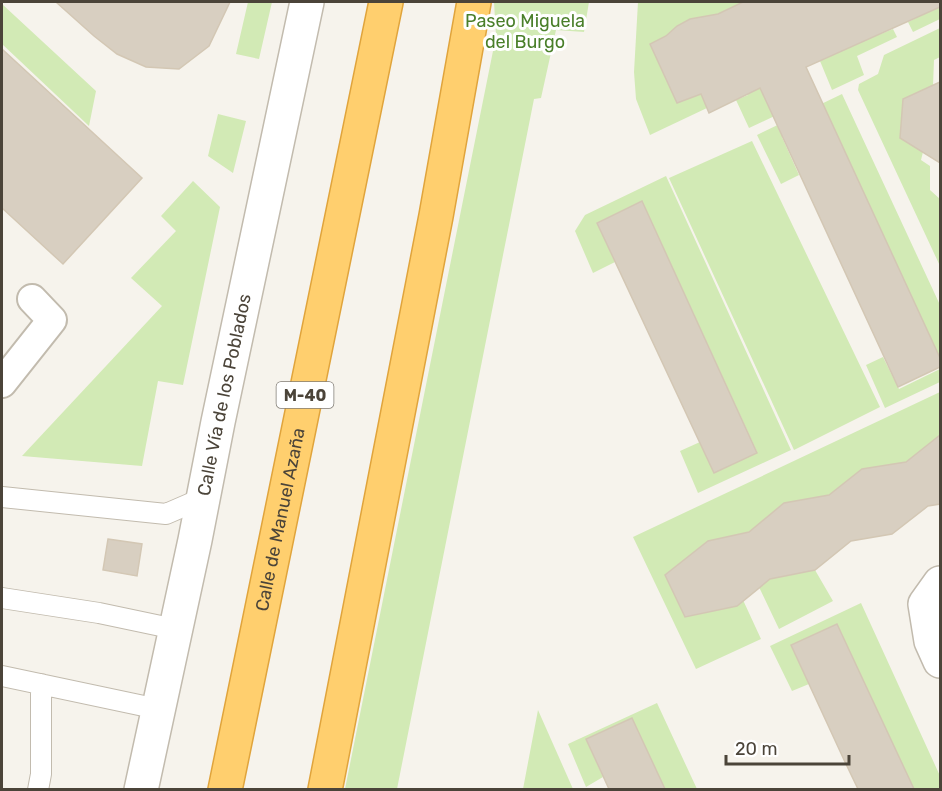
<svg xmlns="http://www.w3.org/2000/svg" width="942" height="791" font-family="Rubik,sans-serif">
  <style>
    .green { fill: #d2eab5 }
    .building { fill: #d8cfc1; stroke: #d3c7b4; stroke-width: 1.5 }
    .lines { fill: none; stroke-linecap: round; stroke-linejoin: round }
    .service-casing { stroke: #c2bbae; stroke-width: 22 }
    .pedestrian-casing { stroke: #c2bbae; stroke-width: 32 }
    .minor-casing { stroke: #c2bbae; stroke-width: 36 }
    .motorway-casing { stroke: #e0a43c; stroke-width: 36 }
    .service { stroke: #fff; stroke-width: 20 }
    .pedestrian { stroke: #fff; stroke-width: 28 }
    .minor { stroke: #fff; stroke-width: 33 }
    .motorway { stroke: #ffcf6e; stroke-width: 33 }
    .labels { text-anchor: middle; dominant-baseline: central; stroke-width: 6; stroke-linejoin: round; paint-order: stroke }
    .shield { fill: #fff; stroke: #817c74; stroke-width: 1.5 }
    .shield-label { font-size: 16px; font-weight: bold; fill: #4b4439 }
    .park-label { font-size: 18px; fill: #4a7f2a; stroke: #fff }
    .street-label { font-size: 18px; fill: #4b4439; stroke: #fff }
  </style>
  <rect width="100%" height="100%" fill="#f6f3ec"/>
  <path class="green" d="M248 2H272L259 59 236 54Z
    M494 2H589L584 32 556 30 541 98 534 99 397 789H345L496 36Z
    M638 2H743L718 14 690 19 677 26 666 36 650 44 677 103 701 94 707 108 650 135 636 99 634 72Z
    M908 2H940V19L913 32 908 22 916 18Z
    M2 4 96 91 89 126 2 44Z
    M870 15 878 35 893 29 897 37 857 56 864 75 832 90 820 61 833 55 825 36Z
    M940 28V57L934 60 933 86 903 99 900 138 923 152 921 160 930 166V190L940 199V266L858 90 859 84 878 74 884 55Z
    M784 55 783 112 749 128 736 100 748 95 740 76Z
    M842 94 940 305V358L828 116 782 137 799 175 781 184 757 135Z
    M218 114 246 121 233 173 208 156Z
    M752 141 880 407 794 450 669 178Z
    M666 176 791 450 698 493 680 451 700 442 714 473 757 452 642 201 597 223 615 262 593 273 575 231 585 215Z
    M193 181 220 207 183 385 158 381 142 466 22 456 162 306 131 278 176 231 161 216Z
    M883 357 899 389 940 369V382L885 408 866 365Z
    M940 392V435L906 462 862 469 829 495 784 503 749 532 708 541 665 575 685 617 737 606 743 600 761 639 696 669 633 537Z
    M815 570 833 601 779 629 759 587 770 579Z
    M861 603 940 776V789H914L837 624 791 645 809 684 792 691 770 646Z
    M657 703 697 789H665L632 718 586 739 603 777 586 787 568 744Z
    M538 710 573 789H523Z"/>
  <path class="building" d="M56 2H230L209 46 179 69 146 67 117 54 94 36Z
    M743 2H940V7L806 67 940 358V367L898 387 760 88 709 113 701 94 677 103 650 44 666 36 677 26 690 19 718 14Z
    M2 49 142 178 63 264 2 208Z
    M940 82V163L900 138 903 99Z
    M642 201 757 453 714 473 597 223Z
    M940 435V504L928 506 892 534 851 541 815 570 770 579 737 606 685 617 665 575 708 541 749 532 784 503 829 495 862 469 906 462Z
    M108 539 142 544 137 576 103 570Z
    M837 624 914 789H858L845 762 791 645Z
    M632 718 665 789H609L586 739Z"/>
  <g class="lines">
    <defs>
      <path id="service" d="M2 497 166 514 203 498
        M2 598 99 613 175 629
        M2 676 158 709
        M38 790 41 774V684"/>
      <path id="pedestrian" d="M2 383 52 320 32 299"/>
      <g id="minor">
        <path d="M940 583 925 604 931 641 940 661"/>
        <path id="s1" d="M141 790 195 540 218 422 307 2"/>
      </g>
      <g id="motorway">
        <path id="s2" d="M225 790 386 2"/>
        <path d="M325 790 436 216 474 2"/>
      </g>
    </defs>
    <use href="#service" class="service-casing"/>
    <use href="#pedestrian" class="pedestrian-casing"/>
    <use href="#minor" class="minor-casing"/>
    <use href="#motorway" class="motorway-casing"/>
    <use href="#service" class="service"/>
    <use href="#pedestrian" class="pedestrian"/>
    <use href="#minor" class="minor"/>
    <use href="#motorway" class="motorway"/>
  </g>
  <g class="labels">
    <rect class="shield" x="276.5" y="382" width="57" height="26" rx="4.5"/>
    <g class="shield-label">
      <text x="305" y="395">M-40</text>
    </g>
    <g class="park-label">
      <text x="525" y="21">Paseo Miguela<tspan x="525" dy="21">del Burgo</tspan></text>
    </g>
    <g class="street-label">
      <text stroke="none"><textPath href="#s1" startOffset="404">Calle Vía de los Poblados</textPath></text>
      <text stroke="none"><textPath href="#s2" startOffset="276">Calle de Manuel Azaña</textPath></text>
    </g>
  </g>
  <rect width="942" height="791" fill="none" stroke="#4b4439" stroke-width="6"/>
  <path d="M726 755v9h123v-9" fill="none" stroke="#4b4439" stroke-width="3"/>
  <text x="735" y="755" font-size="18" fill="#4b4439" stroke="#ffffff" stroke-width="4.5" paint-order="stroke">20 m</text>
</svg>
